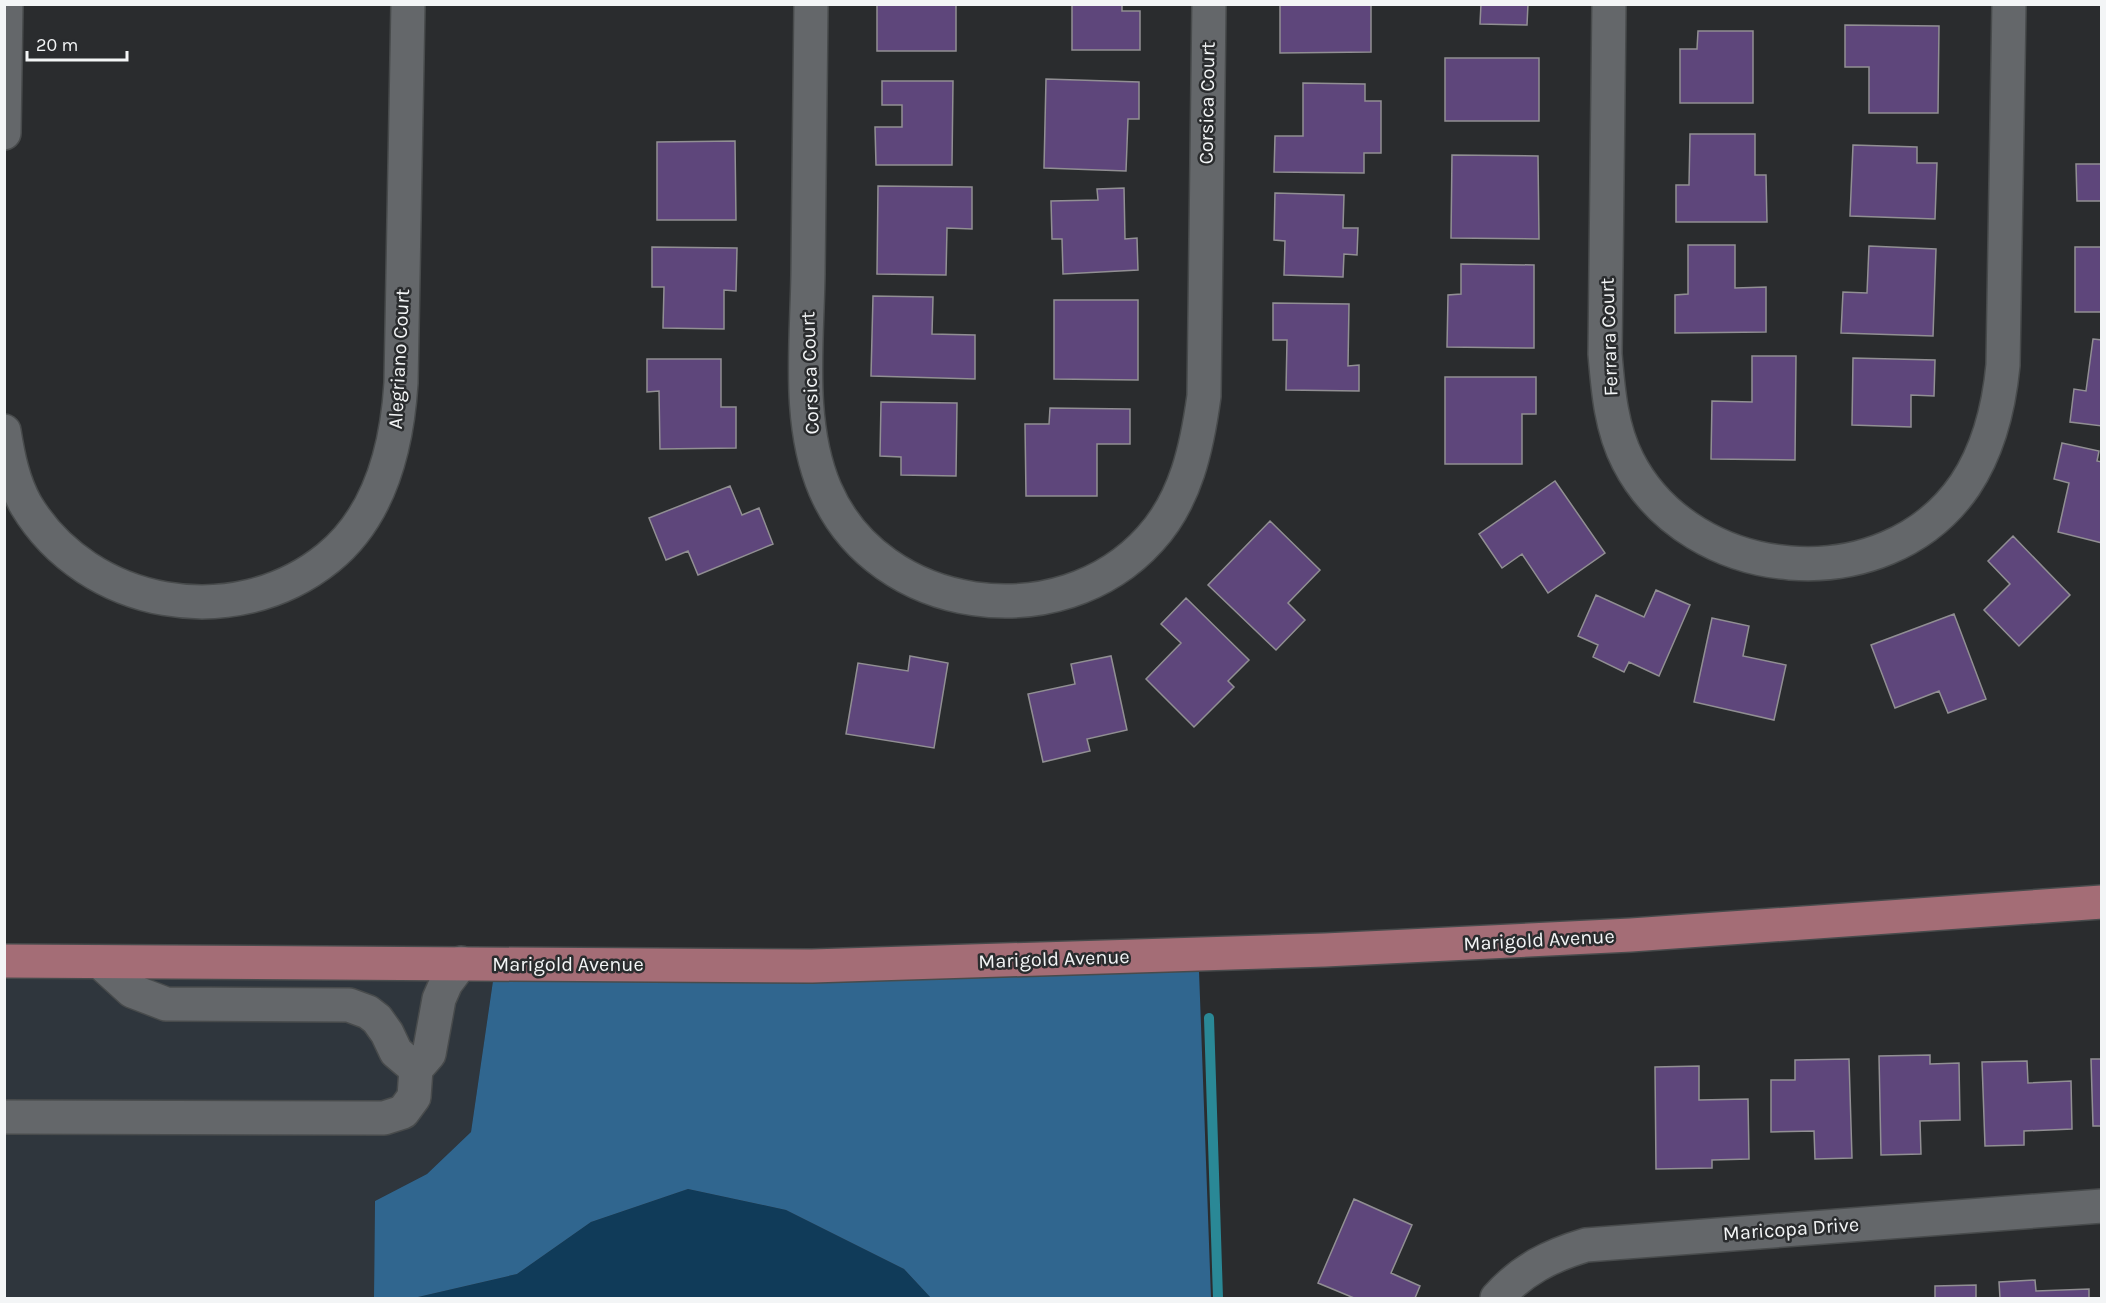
<svg xmlns="http://www.w3.org/2000/svg" width="2106" height="1303" font-family="Karla,sans-serif">
  <style>
    .built { fill: #2f363d }
    .green { fill: #103b59 }
    .forest { fill: #30668f }
    .lines { fill: none; stroke-linecap: round; stroke-linejoin: round }
    .stream { stroke: #2a8896; stroke-width: 10 }
    .building { fill: #5e467b; stroke: #918f93; stroke-width: 1.5 }
    .minor-casing { stroke: #484b4c; stroke-width: 36 }
    .major-casing { stroke: #484b4c; stroke-width: 36 }
    .minor { stroke: #64676a; stroke-width: 33 }
    .major { stroke: #a46d76; stroke-width: 33 }
    .labels { text-anchor: middle; dominant-baseline: central; stroke-width: 5; stroke-linejoin: round; paint-order: stroke }
    .street-label { font-size: 20px; fill: #f3f5f6; stroke: #2a2c2e }
  </style>
  <rect width="100%" height="100%" fill="#2a2c2e"/>
  <path class="built" d="M5 978 493 981 471 1132 427 1174 375 1201 374 1298H5Z"/>
  <path class="green" d="M688 1189 786 1210 904 1269 931 1298H317L418 1297 517 1274 591 1222Z"/>
  <path class="forest" d="M1199 971 1211 1298H931L904 1269 786 1210 688 1189 591 1222 517 1274 418 1297 374 1298 375 1201 427 1174 471 1132 493 981 812 983Z"/>
  <g class="lines">
    <path class="stream" d="M1209 1018 1218 1298"/>
  </g>
  <path class="building" d="M877 4H956V51H877Z
    M1072 4H1122V11H1140V50H1072Z
    M1280 4H1371V52L1280 53Z
    M1481 4H1528L1527 25 1480 24Z
    M1845 25 1939 26 1938 113H1869V67H1845Z
    M1698 31H1753V103H1680V49H1697Z
    M1445 58H1539V121H1445Z
    M1046 79 1139 82V119H1128L1126 171 1044 168Z
    M882 81H953L952 165H876L875 127H902V105H882Z
    M1303 83 1365 84V101H1381V153H1364V173L1274 172 1275 136H1303Z
    M1690 134H1755V175H1766L1767 222H1676V185H1689Z
    M735 141 736 220H657V142Z
    M1853 145 1917 147V163H1937L1935 219 1850 216Z
    M1452 155 1538 156 1539 239 1451 238Z
    M2076 164H2102V201H2077Z
    M878 186 972 187V229L947 228 946 275 877 274Z
    M1124 188 1125 239 1137 238 1138 270 1063 274 1062 239H1052L1051 201 1098 200 1097 189Z
    M1275 193 1344 195 1343 228H1358L1357 255 1344 254 1343 277 1284 275 1285 241 1274 240Z
    M1688 245H1735V288L1766 287V332L1675 333V295L1688 294Z
    M1869 246 1936 249 1933 336 1841 333 1843 292 1867 293Z
    M652 247 737 248 736 291 724 290V329L663 328 664 287H652Z
    M2075 247H2102V312H2075Z
    M1461 264 1534 265V348L1447 347 1448 295 1461 294Z
    M873 296 933 297 932 334 975 335V379L871 376Z
    M1054 300H1138V380L1054 379Z
    M1273 303 1349 304 1348 366 1359 365V391L1286 390 1287 340H1273Z
    M2093 339 2102 340V426L2070 422 2074 389 2086 391Z
    M1752 356H1796L1795 460 1711 459 1712 401 1752 402Z
    M1853 358 1935 360 1934 396 1911 395V427L1852 425Z
    M647 359H721V407H736V448L660 449 659 391 647 392Z
    M1445 377H1536V414H1522V464H1445Z
    M881 402 957 403 956 476 901 475V457L880 456Z
    M1050 408 1130 409V444H1097V496H1026L1025 424H1049Z
    M2062 443 2099 451 2097 461 2102 462V543L2058 532 2069 483 2054 479Z
    M1555 481 1605 553 1548 593 1522 554 1502 568 1479 534Z
    M730 486 742 515 759 508 773 544 698 575 688 551 666 560 649 518Z
    M1270 521 1320 570 1288 603 1305 620 1276 650 1208 585Z
    M2013 536 2070 595 2019 646 1984 610 2010 584 1988 561Z
    M1656 590 1690 605 1659 676 1629 662 1624 672 1593 657 1598 645 1578 636 1596 595 1644 617Z
    M1186 598 1249 660 1228 681 1234 687 1194 727 1146 679 1181 643 1161 624Z
    M1954 614 1986 699 1948 713 1939 691 1895 708 1871 645Z
    M1712 618 1749 626 1743 656 1786 665 1774 720 1694 702Z
    M910 656 948 663 934 748 846 734 858 663 908 671Z
    M1111 656 1127 730 1087 739 1090 751 1043 762 1028 694 1075 684 1071 664Z
    M1930 1055V1064L1959 1063 1960 1120 1920 1121 1921 1154 1881 1155 1879 1056Z
    M1849 1059 1852 1158 1815 1159 1814 1131 1771 1132V1080H1795V1060Z
    M2091 1059H2102V1126H2093Z
    M2027 1061 2028 1083 2071 1081 2072 1129 2024 1131V1145L1985 1146 1982 1062Z
    M1699 1066V1100L1748 1099 1749 1159 1712 1160V1168L1656 1169 1655 1067Z
    M1354 1199 1412 1225 1391 1273 1420 1286 1415 1298H1354L1318 1283Z
    M2035 1280 2036 1291 2089 1289V1298H2000L1999 1282Z
    M1976 1285V1298H1935V1286Z"/>
  <g class="lines">
    <defs>
      <path id="minor" d="M811 4C810 94 809 184 808 274 807 344 797 423 825 489 879 615 1060 639 1150 539 1186 500 1197 447 1204 396L1209 4
        M1609 4 1605 354C1608 390 1611 428 1628 461 1691 584 1885 602 1965 485 1989 449 1999 407 2003 365L2009 4
        M4 133 6 4
        M4 431C8 456 13 482 26 505 88 608 234 634 328 558 380 516 397 447 401 383L408 4
        M100 962 132 991 166 1004 349 1005 368 1012 377 1019 387 1033 396 1052 416 1069
        M4 1117 384 1118 403 1112 414 1097 416 1069 429 1054 439 999 446 983 461 963
        M1497 1298C1522 1270 1549 1256 1586 1245L2102 1206"/>
      <path id="major" d="M4 961 812 966 1325 950 1631 935 2102 902"/>
    </defs>
    <use href="#minor" class="minor-casing"/>
    <use href="#major" class="major-casing"/>
    <use href="#minor" class="minor"/>
    <use href="#major" class="major"/>
  </g>
  <g class="labels">
    <g class="street-label">
      <text transform="translate(1207 103) rotate(-89)">Corsica Court</text>
      <text transform="translate(1609 337) rotate(-92)">Ferrara Court</text>
      <text transform="translate(399 359) rotate(-87)">Alegriano Court</text>
      <text transform="translate(810 373) rotate(-92)">Corsica Court</text>
      <text transform="translate(1539 940) rotate(-3)">Marigold Avenue</text>
      <text transform="translate(1054 959) rotate(-2)">Marigold Avenue</text>
      <text x="568" y="964">Marigold Avenue</text>
      <text transform="translate(1791 1229) rotate(-4)">Maricopa Drive</text>
    </g>
  </g>
  <rect width="2106" height="1303" fill="none" stroke="#f3f5f6" stroke-width="12"/>
  <path d="M27 51v9h100v-9" fill="none" stroke="#f3f5f6" stroke-width="3"/>
  <text x="36" y="51" font-size="18" fill="#f3f5f6" stroke="#2a2c2e" stroke-width="4.5" paint-order="stroke">20 m</text>
</svg>
